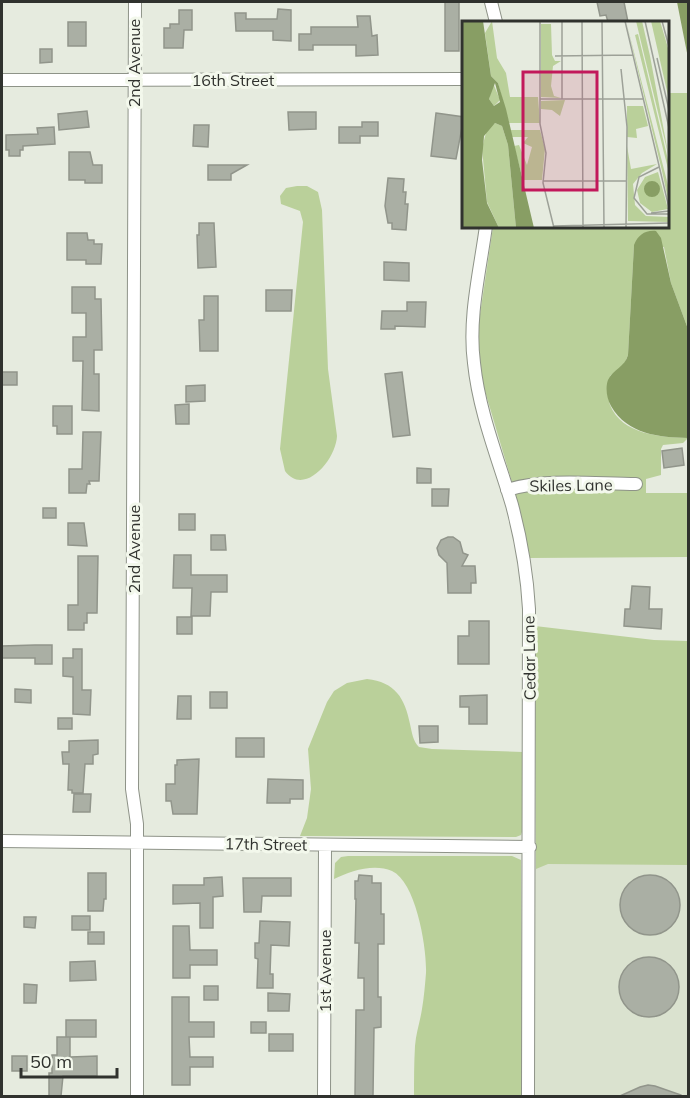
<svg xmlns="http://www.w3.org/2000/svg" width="690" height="1098" font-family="Mulish,sans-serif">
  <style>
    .built { fill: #dae2cf }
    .green { fill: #bad09a }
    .water { fill: #889e64 }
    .building { fill: #aaafa4; stroke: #91958b; stroke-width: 1.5 }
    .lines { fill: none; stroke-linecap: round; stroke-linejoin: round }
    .street-casing { stroke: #8e9388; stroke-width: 14 }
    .street { stroke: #fff; stroke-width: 12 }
    .labels { text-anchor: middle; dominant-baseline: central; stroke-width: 6; stroke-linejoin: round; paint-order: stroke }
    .street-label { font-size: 16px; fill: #30322e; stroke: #f3f8ec }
    .inset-road { fill: none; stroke: #9da198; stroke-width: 1.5 }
    .view { fill: #c2185b; fill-opacity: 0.15; stroke: #c2185b; stroke-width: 3 }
    .inset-edge { fill: none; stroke: #30322e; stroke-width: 3 }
  </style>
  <rect width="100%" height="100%" fill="#e6ebdf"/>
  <path class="built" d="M688 657V1096H535V658Z"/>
  <path class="green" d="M668 93H688V329L671 283 664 247 634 245 628 355 624 365 610 376C610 385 607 397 610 405 622 435 661 437 688 438L683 443 663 445 661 449V475L646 479V493H688V557L530 558 516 496 482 381 479 353V321L493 227 668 226Z
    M297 186H307L318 192 322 210 328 369 337 436C336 460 304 497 285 471L280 449 303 222 300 211 281 204 280 196 286 188Z
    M535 626 654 640 688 641V865L548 864 536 869Z
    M367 679C395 682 405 698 410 724 412 733 413 741 419 747L432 749 523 752V829L521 835 516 837 300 836 307 818 311 789 308 749 327 702 334 691 347 683Z
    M348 856H512L521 860 522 1096H414C414 1080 414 1063 415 1046 416 1033 420 1022 422 1009 424 997 425 985 426 973 427 948 416 882 392 871 374 863 350 871 334 879L335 863 341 857Z"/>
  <path class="water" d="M677 2H688V58Z
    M656 231 661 238 671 283 688 329V438C659 437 628 435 611 406 607 399 605 388 608 380 613 369 625 367 628 355L634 245C638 235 645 230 656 231Z"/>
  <path class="building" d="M445 2H459V51H445Z
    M597 2H624L628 22H608L606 15 600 16Z
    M278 9 291 10V41L273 40V31H236L235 13H246V19H277Z
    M179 10H192V30H184L183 48H164V28H170V24H179Z
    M357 16H370L372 36 377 35 378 55 356 56V45H313V50H299V34H311V27H358Z
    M68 22H86V46H68Z
    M40 49H52V62L40 63Z
    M87 111 89 127 59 130 58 114Z
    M288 112H316V129L289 130Z
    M436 113 464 117 456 159 431 156Z
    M362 122H378V136H360V143H339V127H362Z
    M194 125H209L208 147 193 146Z
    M54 127 55 144 23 146V150H20V156H9V150H6V135L38 134 37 128Z
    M69 152H90L93 165H102V183H85V180H69Z
    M208 165H247L231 174V180H208Z
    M388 178 404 179 403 192H406L405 204H408L406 230 392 229V223H388L385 206Z
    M199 223H214L216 267 198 268 197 235H199Z
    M67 233H87L88 240H94V244H102L101 264H86V260H67Z
    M384 262 409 263V281L384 280Z
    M72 287H95V299H101L102 350H94V374H99V411L82 410 83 361H73V337H86V313H72Z
    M266 290H292L291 311H266Z
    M204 296H218V351H200L199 320H204Z
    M407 302H426L425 327 395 326V329H381L382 311H407Z
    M2 372H17V385H2Z
    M402 372 410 435 393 437 385 374Z
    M205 385V401L186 402V386Z
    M189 404V424H176L175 405Z
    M53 406H72V434H57V426H53Z
    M83 432H101L99 481H89L90 484H87L86 493H69V469H82Z
    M682 448 684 465 664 468 662 451Z
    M417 468 431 469V483H417Z
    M432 489H449L448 506H432Z
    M43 508H56V518H43Z
    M179 514H195V530H179Z
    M68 523H84L87 546 68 545Z
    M211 535H225L226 550H211Z
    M448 537H453L460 542 463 553 468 555 462 566H475L476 583H471V593H448L447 563 439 555 437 548 441 540Z
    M174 555H191V575H227V592H211L210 616H191L192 588H173Z
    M78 556H98L97 613H87V623H84V630H68V605H78Z
    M632 586 650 587 649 609H662L661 629 624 626 625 609H630Z
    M177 617H192V634H177Z
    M469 621H489V664H458V636H469Z
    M35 645H52V664H35V658H2V646Z
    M73 649H82V690H91L90 715 73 714V677L63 676V658H73Z
    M15 689 31 690V703L15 702Z
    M210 692H227V708H210Z
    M487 695V724H469V707H460V696Z
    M178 696H191V719H177Z
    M58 718H72V729H58Z
    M419 726H438V742L420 743Z
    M236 738H264V757H236Z
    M98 740V754L93 755V764H85L83 793H72V790H68L69 764H63L62 752H69V741Z
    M199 759 197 814H173L171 801H166V784H175V765H177V760Z
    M268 779 303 780V799H290V803H267Z
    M74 794H91L90 812H73Z
    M88 873H106V899H104L103 911H88Z
    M359 875 372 876V883H381V914H384V944H378V997H381V1027L374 1028 373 1096H355L356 1010H364V978H358L359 943H355L356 899H355V881H358Z
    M620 905a30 30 0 1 1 60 0a30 30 0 1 1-60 0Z
    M222 877 223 896 213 897V928H200V903L173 904V885H204V878Z
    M243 878H291V896H262L261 912H244Z
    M72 916H90V930H72Z
    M24 917H36L35 928 24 927Z
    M260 921 290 922 289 946 271 945 270 974H273V988H257L258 959 255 958V943H259Z
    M173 926H189L190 950H217V965H190V978H173Z
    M88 932H104V944H88Z
    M619 987a30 30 0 1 1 60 0a30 30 0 1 1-60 0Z
    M95 961 96 980 70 981V962Z
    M24 984 37 985 36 1003H24Z
    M204 986H218V1000H204Z
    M268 993 290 994 289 1011H268Z
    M172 997H189V1022H214V1037H189L190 1057H213V1067H190V1085H172Z
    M66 1020H96V1037H66Z
    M251 1022H266V1033H251Z
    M269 1034H293V1051H269Z
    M57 1037H70V1057L97 1056V1076H63L61 1096H49V1073H52V1055H57Z
    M12 1056H27V1071H12Z
    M648 1085 655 1086 681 1095V1096H620L640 1087Z"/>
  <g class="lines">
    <defs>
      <path id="street" d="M135 2 132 789 137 824V1096
        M491 2 496 22
        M2 80 464 79
        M486 226C480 271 468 318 474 363 479 412 498 458 512 505 521 539 527 573 529 609L528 1096
        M507 490C545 478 596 484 636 484
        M2 841 530 847
        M324 1096 325 845"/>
    </defs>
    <use href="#street" class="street-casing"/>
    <use href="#street" class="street"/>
  </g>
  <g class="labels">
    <g class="street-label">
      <text transform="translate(134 63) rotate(-90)">2nd Avenue</text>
      <text x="233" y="80">16th Street</text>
      <text transform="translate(571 485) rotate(-1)">Skiles Lane</text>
      <text transform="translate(134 549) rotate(-90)">2nd Avenue</text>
      <text transform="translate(529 658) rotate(-91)">Cedar Lane</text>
      <text transform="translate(266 844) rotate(1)">17th Street</text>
      <text transform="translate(325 971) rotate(-90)">1st Avenue</text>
    </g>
  </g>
  <g transform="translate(462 21)">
    <rect width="207" height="207" fill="#e6ebdf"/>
    <path d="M30 0 35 37 44 52 48 76H76L78 102H47L36 62 29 55 23 12ZM164 0 207 168V183L200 150ZM174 0H180L188 35 207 137ZM189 0H198L206 27 207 79ZM79 3H89L90 34 93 40H99L91 45 89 65 92 75 99 77 79 76ZM176 13 207 143V152L173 14ZM31 62 38 79 32 85 27 78ZM103 79 98 95 90 89 79 88V80ZM165 85H181L186 105 174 108 175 117 165 116ZM33 102 40 105 46 124 54 207H37L25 181 20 127 25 108ZM48 109H78L83 128 80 159H61L52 125 57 124 65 144 70 126 61 122 66 116H50ZM165 125 169 148 195 143 180 152 171 163 173 184 184 195 207 196V201L166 200ZM196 151 206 188 190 191 178 182 175 169 183 156Z" fill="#bad09a"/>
    <path d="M0 0H21L29 55 36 62 44 88 72 207H54L46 124 40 105 33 102 22 115 20 139 25 182 37 207H0ZM33 62 38 81 32 85 27 78ZM182 168a8 8 0 1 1 16 0a8 8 0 1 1-16 0Z" fill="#889e64" fill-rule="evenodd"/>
    <path class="inset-road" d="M78 0V103L84 132 81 162 92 207M120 0 121 207M140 0 142 207M163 0 207 187M183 0 207 107M200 0 207 26M93 35 171 34M195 37 207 89M159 48 165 106 164 207M78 78H181M100 78V0M197 146 177 156 172 177 185 193H207M81 160H164M189 192 207 190M92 205 207 202"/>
    <path class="view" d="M61 51H135V169H61Z"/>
    <rect width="207" height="207" class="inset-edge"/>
  </g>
  <rect width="690" height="1098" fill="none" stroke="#30322e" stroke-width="6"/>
  <path d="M21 1068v9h96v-9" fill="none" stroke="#30322e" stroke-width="3"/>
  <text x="30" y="1068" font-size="18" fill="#30322e" stroke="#f3f8ec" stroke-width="4.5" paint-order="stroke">50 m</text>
</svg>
